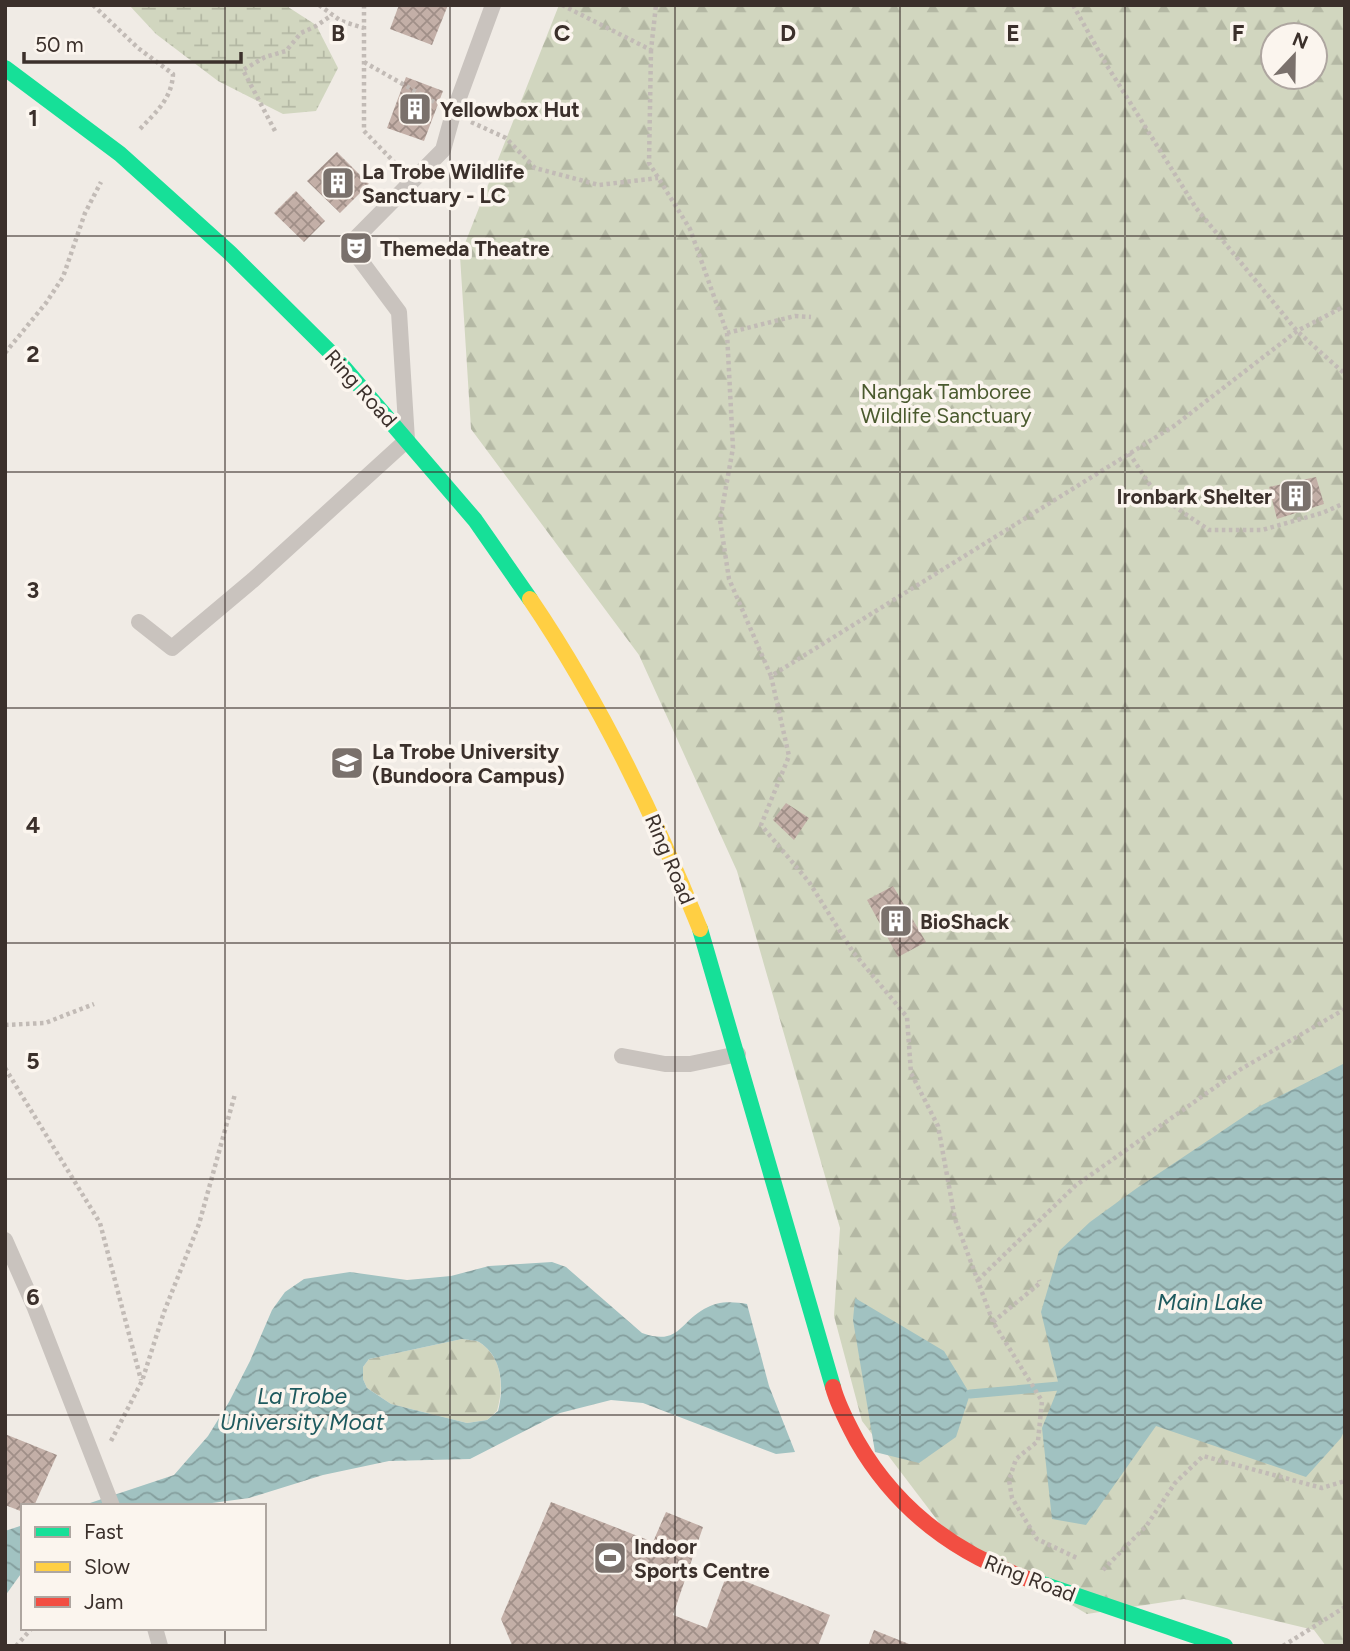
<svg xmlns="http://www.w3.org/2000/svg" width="1350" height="1651" font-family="Figtree,sans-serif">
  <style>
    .forest { fill: url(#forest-firs); fill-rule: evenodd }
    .wetland { fill: url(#wetland-marsh) }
    .water { fill: url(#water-waves); fill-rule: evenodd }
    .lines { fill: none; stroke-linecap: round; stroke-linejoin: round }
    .stream { stroke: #a1c2c1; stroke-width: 9 }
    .building { fill: url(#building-cross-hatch) }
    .path { stroke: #c2bbb6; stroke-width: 4.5; stroke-dasharray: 3.5 3.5; stroke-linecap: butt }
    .lane { stroke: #c9c3be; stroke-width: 16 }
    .fast { stroke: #16e098; stroke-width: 16 }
    .slow { stroke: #ffcf43; stroke-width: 16 }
    .jam { stroke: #f24e42; stroke-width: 16 }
    .grid { fill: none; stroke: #3b302b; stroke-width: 2; stroke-opacity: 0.55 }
    .labels { text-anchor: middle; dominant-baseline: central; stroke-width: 7; stroke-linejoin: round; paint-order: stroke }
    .poi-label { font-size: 21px; font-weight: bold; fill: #3b302b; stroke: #fbf5ee; text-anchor: start }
    .street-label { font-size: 21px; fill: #3b302b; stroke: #fbf5ee }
    .park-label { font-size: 21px; fill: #4a5a2e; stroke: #fbf5ee }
    .water-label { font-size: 23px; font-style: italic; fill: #1f5a5e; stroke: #fbf5ee }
    .grid-label { font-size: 23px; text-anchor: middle; font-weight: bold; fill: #3b302b; stroke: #fbf5ee; stroke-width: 7; stroke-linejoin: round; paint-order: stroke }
  </style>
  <defs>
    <pattern id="forest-firs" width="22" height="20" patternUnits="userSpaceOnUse" patternTransform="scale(1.75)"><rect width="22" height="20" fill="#d1d6bf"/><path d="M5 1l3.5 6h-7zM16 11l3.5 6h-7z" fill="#b4b8a4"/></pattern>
    <pattern id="wetland-marsh" width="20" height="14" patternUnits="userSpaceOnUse" patternTransform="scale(1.75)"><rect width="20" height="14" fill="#d1d6bf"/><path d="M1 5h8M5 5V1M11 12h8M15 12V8" fill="none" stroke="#b4b8a4"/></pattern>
    <pattern id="water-waves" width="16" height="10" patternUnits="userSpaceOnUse" patternTransform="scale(1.75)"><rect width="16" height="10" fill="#a1c2c1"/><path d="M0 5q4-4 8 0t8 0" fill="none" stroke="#849e9d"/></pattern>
    <pattern id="building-cross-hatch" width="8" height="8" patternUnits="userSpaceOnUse" patternTransform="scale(1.75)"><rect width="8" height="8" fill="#c3afa7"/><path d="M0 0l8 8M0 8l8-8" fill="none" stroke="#a08f88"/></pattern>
  </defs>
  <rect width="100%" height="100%" fill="#f0ebe5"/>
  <path class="forest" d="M559 5H1345V1646H1326L1314 1630 1184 1599 1087 1614 944 1529 862 1421 834 1316 840 1228 737 871 639 655 471 429 460 256ZM1273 35H1315V77H1273Z
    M462 1339C467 1340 475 1340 479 1342 503 1357 504 1387 497 1411L487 1420 467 1423 391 1404 367 1388 363 1379V1367L369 1359Z"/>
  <path class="wetland" d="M129 5H285L316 25 338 68 316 111 283 114 218 81 156 34Z"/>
  <path class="water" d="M1345 1063V1429L1341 1438 1306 1477 1156 1426 1086 1525 1052 1519 1042 1428 1059 1386 1041 1312 1059 1251 1090 1222 1137 1188 1258 1107Z
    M552 1262 566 1267 642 1333C679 1346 679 1323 704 1309 717 1301 732 1301 747 1304L769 1386 795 1452 776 1454 643 1403 611 1400 560 1413 470 1459 389 1461 323 1475 249 1498 190 1506H81L174 1475 208 1436 229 1402 250 1361 272 1310 285 1292 304 1279 350 1272 407 1280 451 1276 489 1266ZM462 1339C467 1340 475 1340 479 1342 503 1357 504 1388 498 1411L487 1420 467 1423 391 1404 367 1388 363 1379V1367L369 1359Z
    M855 1298 944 1351 970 1394 956 1437 919 1463 875 1452 853 1320Z
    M23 1525V1571L5 1596V1531Z"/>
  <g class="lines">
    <path class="stream" d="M970 1394 1059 1386"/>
  </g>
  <path class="building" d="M399 5H448L432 45 390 29Z
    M406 77 443 91 424 141 387 128Z
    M337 152 369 184 340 213 307 181Z
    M296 191 325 221 304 242 274 213Z
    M1316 477 1324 504 1277 519 1269 487Z
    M786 803 809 818 794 840 773 820Z
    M893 886 926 942 898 957 867 900Z
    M5 1434 57 1455 34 1506H23V1512L5 1505Z
    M551 1502 653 1542 666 1512 703 1527 673 1615 707 1628 727 1574 830 1615 818 1646 512 1645 501 1619Z
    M874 1630 914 1646H868Z"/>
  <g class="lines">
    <path class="path" d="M93 5 138 48 173 74C172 99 155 113 139 130
      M319 5 341 21 364 28
      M364 5V131L398 166
      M562 5 651 50 656 5
      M1073 5 1106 64 1196 208 1297 331 1345 374
      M651 50 649 163 690 229 727 333 733 448 720 520 729 579 771 676 1174 426 1297 331 1345 306
      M364 62 436 103
      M471 122 506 138 535 168 599 185 658 178
      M275 131 243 70 265 57 286 51 301 33 316 26 332 15
      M727 333 795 316 811 317
      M5 353 46 303 63 277 85 213 101 182
      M1129 453 1156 494 1209 530H1262L1322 513 1345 503
      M771 676 789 756 761 825 809 882 853 952 907 1017 911 1073 938 1126 955 1219 993 1322 1042 1401 1038 1441 1016 1459 1009 1480 1012 1498 1037 1539 1079 1559
      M5 1025 45 1023 94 1004
      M5 1068 100 1223 141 1380
      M978 1280 1075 1186 1241 1069 1345 1009
      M993 1322 1040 1283 1039 1280
      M111 1441 142 1381 164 1312 199 1224 235 1094
      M1103 1570 1147 1525 1175 1483 1203 1456 1322 1488 1345 1481
      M16 1646 32 1628
      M1283 1646 1345 1607"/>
    <path class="lane" d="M139 622 172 648 253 580 407 440 399 312 349 245 443 150 453 114 493 5
      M622 1056 665 1064H690L738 1054
      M5 1240 35 1308 112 1506
      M155 1628 160 1646"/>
    <path class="fast" d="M5 68 120 154 230 253 334 356 475 520 530 599
      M700 929 833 1387
      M1028 1579 1225 1646"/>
    <path class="slow" d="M530 599C600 702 654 814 700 929"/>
    <path class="jam" d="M833 1387C838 1406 848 1424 857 1441 896 1509 954 1553 1028 1579"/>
  </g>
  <path class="grid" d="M225 5V1506M450 5V1646M675 5V1646M900 5V1646M1125 5V1646M5 236H1345M5 472H1345M5 708H1345M5 943H1345M5 1179H1345M5 1415H1345M225 1628V1646"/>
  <defs>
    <symbol id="building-square" viewBox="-11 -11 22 22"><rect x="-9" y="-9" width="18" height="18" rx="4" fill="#7a716c" stroke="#fbf5ee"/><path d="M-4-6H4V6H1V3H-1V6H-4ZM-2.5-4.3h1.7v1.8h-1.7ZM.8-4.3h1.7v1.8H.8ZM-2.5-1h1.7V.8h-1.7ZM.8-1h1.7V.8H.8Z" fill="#fff"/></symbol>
    <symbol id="theatre-square" viewBox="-11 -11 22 22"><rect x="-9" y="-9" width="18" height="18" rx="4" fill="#7a716c" stroke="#fbf5ee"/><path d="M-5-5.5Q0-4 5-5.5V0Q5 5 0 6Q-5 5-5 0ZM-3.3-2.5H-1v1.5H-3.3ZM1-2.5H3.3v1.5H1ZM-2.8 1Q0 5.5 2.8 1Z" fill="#fff"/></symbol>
    <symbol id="university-square" viewBox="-11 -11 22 22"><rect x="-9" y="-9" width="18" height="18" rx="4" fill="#7a716c" stroke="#fbf5ee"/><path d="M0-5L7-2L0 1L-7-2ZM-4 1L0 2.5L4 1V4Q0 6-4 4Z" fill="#fff"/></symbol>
    <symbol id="stadium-square" viewBox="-11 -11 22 22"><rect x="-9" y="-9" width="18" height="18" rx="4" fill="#7a716c" stroke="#fbf5ee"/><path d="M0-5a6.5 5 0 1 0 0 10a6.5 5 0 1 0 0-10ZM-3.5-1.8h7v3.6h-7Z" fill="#fff"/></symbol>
  </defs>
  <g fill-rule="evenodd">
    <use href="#building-square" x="396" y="90" width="38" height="38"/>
    <use href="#building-square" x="319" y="164" width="38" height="38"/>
    <use href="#theatre-square" x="337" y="229" width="38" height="38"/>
    <use href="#building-square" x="1277" y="477" width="38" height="38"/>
    <use href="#university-square" x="328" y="744" width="38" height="38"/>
    <use href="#building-square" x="877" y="902" width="38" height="38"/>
    <use href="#stadium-square" x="591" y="1539" width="38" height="38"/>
  </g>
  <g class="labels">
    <g class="poi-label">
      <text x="440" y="109">Yellowbox Hut</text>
      <text x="362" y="171">La Trobe Wildlife<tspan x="362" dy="24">Sanctuary - LC</tspan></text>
      <text x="380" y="248">Themeda Theatre</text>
      <text x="1272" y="496" text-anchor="end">Ironbark Shelter</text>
      <text x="372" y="751">La Trobe University<tspan x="372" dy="24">(Bundoora Campus)</tspan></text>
      <text x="920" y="921">BioShack</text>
      <text x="634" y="1546">Indoor<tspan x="634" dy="24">Sports Centre</tspan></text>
    </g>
    <g class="street-label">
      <text transform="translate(361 388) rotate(48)">Ring Road</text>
      <text transform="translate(670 859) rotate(67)">Ring Road</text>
      <text transform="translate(1030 1578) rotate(21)">Ring Road</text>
    </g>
    <g class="park-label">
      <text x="946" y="391">Nangak Tamboree<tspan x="946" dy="24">Wildlife Sanctuary</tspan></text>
    </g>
    <g class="water-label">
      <text x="1210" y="1302">Main Lake</text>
      <text x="302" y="1396">La Trobe<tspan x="302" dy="26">University Moat</tspan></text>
    </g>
  </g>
  <g class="grid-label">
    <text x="338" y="41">B</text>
    <text x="562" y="41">C</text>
    <text x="788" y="41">D</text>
    <text x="1013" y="41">E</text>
    <text x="1238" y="41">F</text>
    <text x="33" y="126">1</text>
    <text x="33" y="362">2</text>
    <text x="33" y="598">3</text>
    <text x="33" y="833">4</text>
    <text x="33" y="1069">5</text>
    <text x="33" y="1305">6</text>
  </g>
  <rect width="1350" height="1651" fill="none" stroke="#3b302b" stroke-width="14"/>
  <rect x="21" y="1504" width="245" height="126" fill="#fbf5ee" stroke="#aea6a0" stroke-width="2"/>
  <rect x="35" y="1527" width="35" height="10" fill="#16e098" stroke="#aea6a0" stroke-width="2"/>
  <text x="84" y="1539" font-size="21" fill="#3b302b">Fast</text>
  <rect x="35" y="1562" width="35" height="10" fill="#ffcf43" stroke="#aea6a0" stroke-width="2"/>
  <text x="84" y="1574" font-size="21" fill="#3b302b">Slow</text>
  <rect x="35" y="1597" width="35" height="10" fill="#f24e42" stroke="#aea6a0" stroke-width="2"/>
  <text x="84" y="1609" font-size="21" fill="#3b302b">Jam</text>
  <g transform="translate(1294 56) rotate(22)"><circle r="33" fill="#fbf5ee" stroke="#aea6a0" stroke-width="2"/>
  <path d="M0-5L12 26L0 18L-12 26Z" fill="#7a716c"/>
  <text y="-10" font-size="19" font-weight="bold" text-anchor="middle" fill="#3b302b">N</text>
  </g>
  <path d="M24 52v10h217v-10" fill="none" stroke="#3b302b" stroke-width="3.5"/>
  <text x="35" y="52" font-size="21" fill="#3b302b" stroke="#fbf5ee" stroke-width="5" paint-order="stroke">50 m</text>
</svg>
